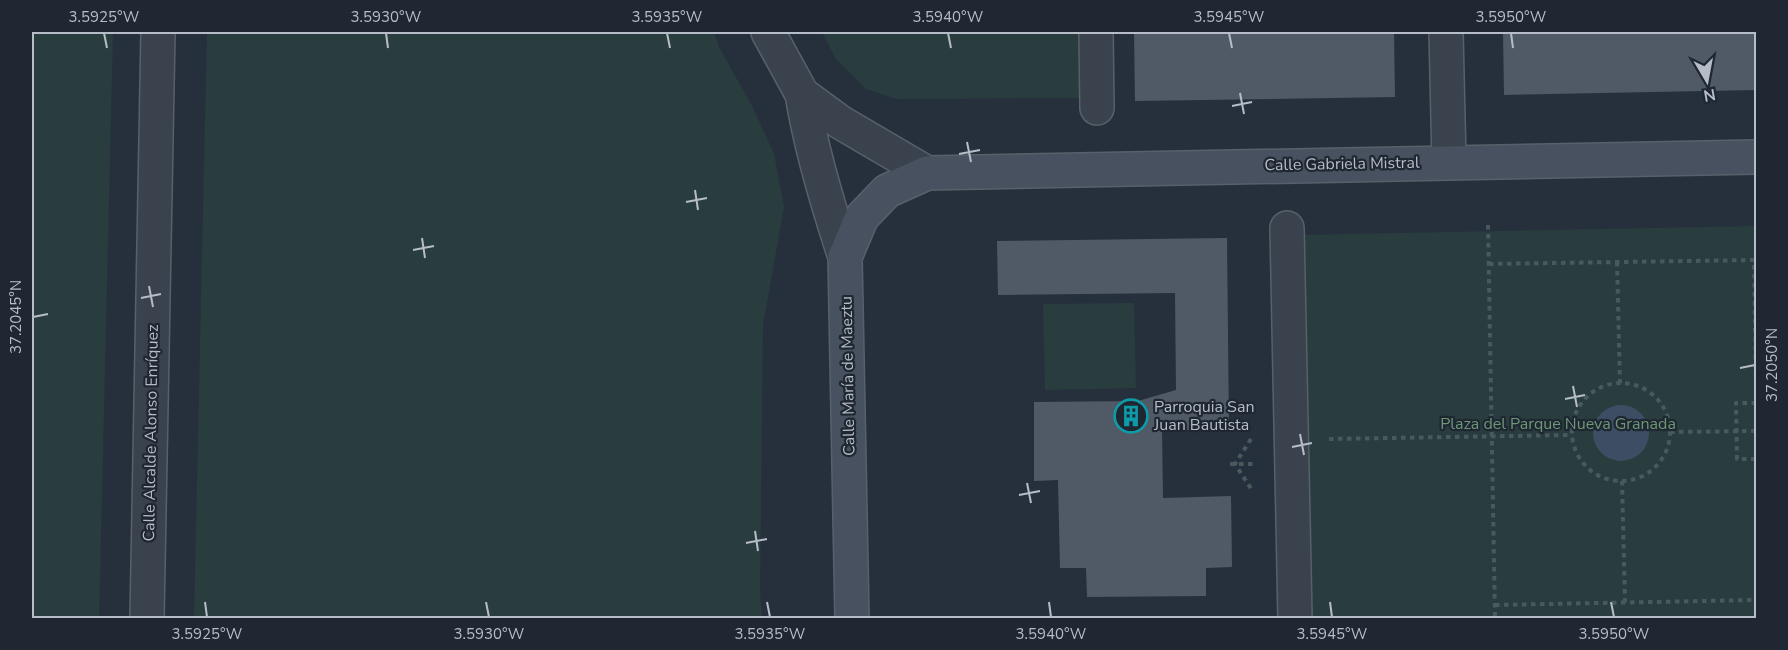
<svg xmlns="http://www.w3.org/2000/svg" width="1788" height="650" font-family="'Nunito Sans',sans-serif">
  <style>
    .green { fill: #293d3e }
    .water { fill: #3d4e64 }
    .building { fill: #505a67 }
    .lines { fill: none; stroke-linecap: round; stroke-linejoin: round }
    .pedestrian-casing { stroke: #58606b; stroke-width: 36 }
    .minor-casing { stroke: #58606b; stroke-width: 36 }
    .tertiary-casing { stroke: #58606b; stroke-width: 36 }
    .secondary-casing { stroke: #58606b; stroke-width: 36 }
    .path { stroke: #485a5c; stroke-width: 4; stroke-dasharray: 4.5 4.5; stroke-linecap: butt }
    .pedestrian { stroke: #3a424d; stroke-width: 33 }
    .minor { stroke: #3a424d; stroke-width: 33 }
    .tertiary { stroke: #3a424d; stroke-width: 33 }
    .secondary { stroke: #48515f; stroke-width: 33 }
    .ticks { fill: none; stroke: #b6bdc8; stroke-width: 2 }
    .labels { text-anchor: middle; dominant-baseline: central; stroke-width: 4.5; stroke-linejoin: round; paint-order: stroke }
    .street-label { font-size: 16px; fill: #b6bdc8; stroke: #1f2732 }
    .poi-label { font-size: 16px; fill: #b6bdc8; stroke: #1f2732; text-anchor: start }
    .park-label { font-size: 16px; fill: #6f9777; stroke: #1f2732 }
    .neatline { fill: none; stroke: #b6bdc8; stroke-width: 2 }
    .ticks-label { font-size: 15px; text-anchor: middle; fill: #b6bdc8 }
  </style>
  <rect width="100%" height="100%" fill="#26303c"/>
  <path class="green" d="M32 32H113L99 618H32Z
    M207 32H714L719 47 752 106 774 154 784 207 763 325 760 592 762 618H194Z
    M822 32H1086L1087 98 897 99 866 89 836 59Z
    M1756 226V618H1307L1298 235Z
    M1134 303 1136 388 1045 390 1043 304Z"/>
  <path class="water" d="M1593 433a28 28 0 1 1 56 0a28 28 0 1 1-56 0Z"/>
  <path class="building" d="M1134 32H1394L1395 97 1135 101Z
    M1503 32H1756V90L1504 95Z
    M1227 238 1229 430H1162L1163 498 1231 496 1232 567 1206 568V596L1087 597 1086 568H1060L1058 480 1034 481V402L1138 401 1176 390 1175 293 998 295 997 241Z"/>
  <g class="lines">
    <defs>
      <path id="pedestrian" d="M1096 32 1097 108
        M1287 228 1295 618"/>
      <path id="minor" d="M147 618 158 32"/>
      <path id="tertiary" d="M768 32 802 94 840 122 927 173
        M1446 32 1449 162
        M802 94C811 150 827 203 845 257"/>
      <path id="secondary" d="M852 618 845 257 862 217 887 191 927 173 1756 157"/>
    </defs>
    <use href="#pedestrian" class="pedestrian-casing"/>
    <use href="#minor" class="minor-casing"/>
    <use href="#tertiary" class="tertiary-casing"/>
    <use href="#secondary" class="secondary-casing"/>
    <path class="path" d="M1488 225 1495 618
      M1617 262 1620 383
      M1489 264 1754 260 1756 396
      M1572 432a49 49 0 1 1 98 0a49 49 0 1 1-98 0Z
      M1756 403H1736L1737 459H1756
      M1670 432 1756 431
      M1251 439 1235 464 1252 490
      M1329 439 1571 435
      M1230 464H1255
      M1622 481 1625 602
      M1495 605 1756 600"/>
    <use href="#pedestrian" class="pedestrian"/>
    <use href="#minor" class="minor"/>
    <use href="#tertiary" class="tertiary"/>
    <use href="#secondary" class="secondary"/>
  </g>
  <path class="ticks" d="M104 33 107 48M386 33 388 48M667 33 670 48M948 33 951 48M1229 33 1232 48M1511 33 1513 48M1240 93 1244 114M1232 106 1252 102M967 142 971 162M959 154 980 150M695 190 698 210M686 202 707 198M422 238 425 258M413 250 434 246M149 286 153 307M141 298 161 294M33 317 48 314M1740 368 1755 365M1573 386 1577 407M1565 399 1585 395M1300 434 1304 455M1292 447 1312 443M1027 483 1031 503M1019 495 1040 491M755 531 758 551M746 543 767 539M205 602 207 617M486 602 489 617M767 602 770 617M1049 602 1051 617M1330 602 1332 617M1611 602 1614 617"/>
  <defs>
    <symbol id="building-ring" viewBox="-11 -11 22 22"><circle r="9.5" fill="#1f2732" stroke="#0f9aa8" stroke-width="1.5"/><path d="M-4-6H4V6H1V3H-1V6H-4ZM-2.5-4.3h1.7v1.8h-1.7ZM.8-4.3h1.7v1.8H.8ZM-2.5-1h1.7V.8h-1.7ZM.8-1h1.7V.8H.8Z" fill="#0f9aa8"/></symbol>
  </defs>
  <g fill-rule="evenodd">
    <use href="#building-ring" x="1112" y="397" width="38" height="38"/>
  </g>
  <g class="labels">
    <g class="street-label">
      <text transform="translate(1342 164) rotate(-1)">Calle Gabriela Mistral</text>
      <text transform="translate(848 376) rotate(-91)">Calle María de Maeztu</text>
      <text transform="translate(151 433) rotate(-89)">Calle Alcalde Alonso Enríquez</text>
    </g>
    <g class="poi-label">
      <text x="1154" y="407">Parroquia San<tspan x="1154" dy="18">Juan Bautista</tspan></text>
    </g>
    <g class="park-label">
      <text x="1558" y="424">Plaza del Parque Nueva Granada</text>
    </g>
  </g>
  <rect width="1788" height="650" fill="none" stroke="#1f2732" stroke-width="66"/>
  <g transform="translate(1707 81) rotate(170)" stroke="#1f2732" stroke-width="4.5" paint-order="stroke">
  <path d="M0-4.5L10 22L0 15L-10 22Z" fill="#b6bdc8"/>
  <text y="-9" font-size="16" font-weight="bold" text-anchor="middle" fill="#b6bdc8">N</text>
  </g>
  <rect x="33" y="33" width="1722" height="584" class="neatline"/>
  <g class="ticks-label">
    <text x="104" y="22">3.5925°W</text>
    <text x="386" y="22">3.5930°W</text>
    <text x="667" y="22">3.5935°W</text>
    <text x="948" y="22">3.5940°W</text>
    <text x="1229" y="22">3.5945°W</text>
    <text x="1511" y="22">3.5950°W</text>
    <text transform="translate(16 317) rotate(-90)" y="5">37.2045°N</text>
    <text transform="translate(1772 365) rotate(-90)" y="5">37.2050°N</text>
    <text x="207" y="639">3.5925°W</text>
    <text x="489" y="639">3.5930°W</text>
    <text x="770" y="639">3.5935°W</text>
    <text x="1051" y="639">3.5940°W</text>
    <text x="1332" y="639">3.5945°W</text>
    <text x="1614" y="639">3.5950°W</text>
  </g>
</svg>
